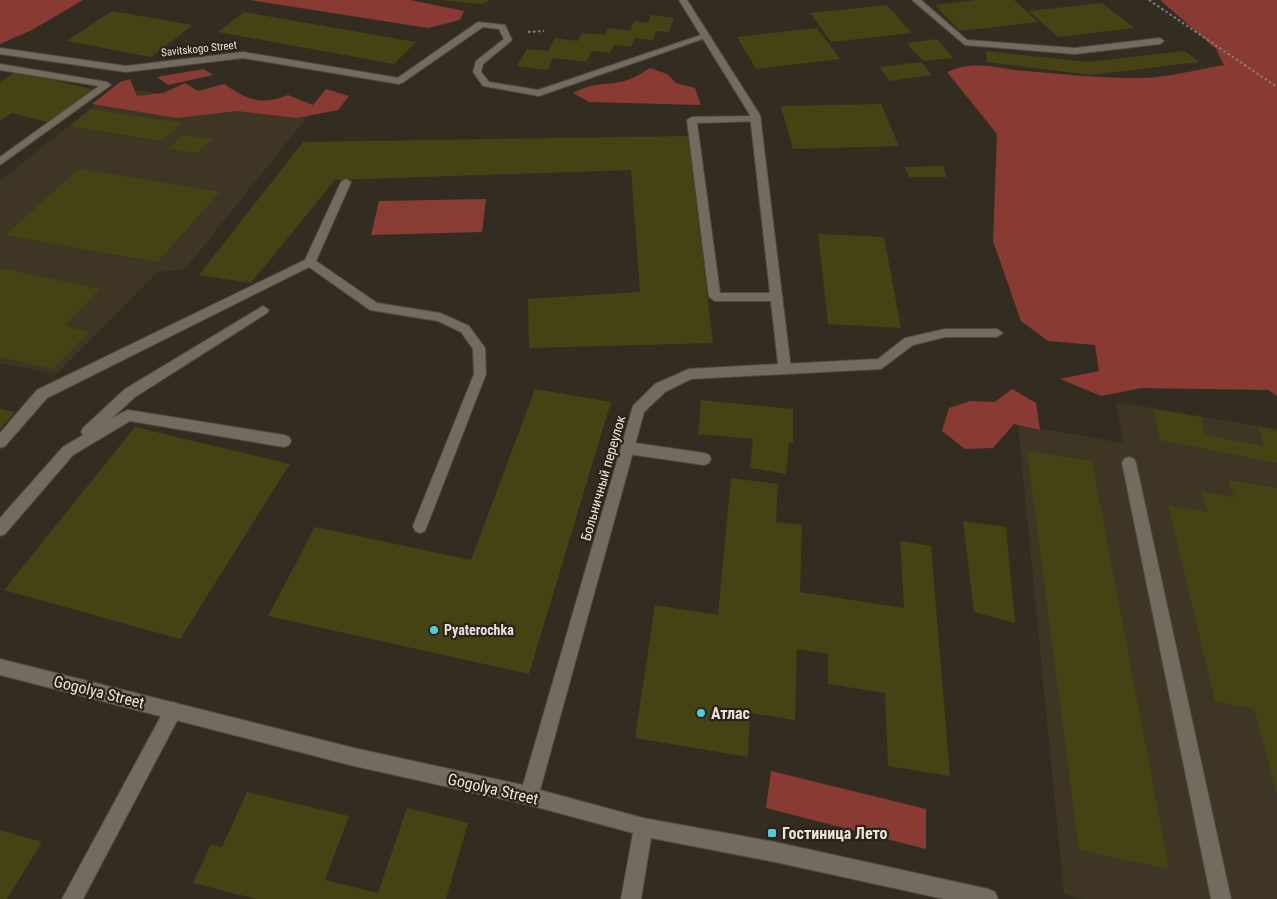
<svg xmlns="http://www.w3.org/2000/svg" width="1277" height="899" font-family="'Roboto Condensed',sans-serif">
  <style>
    .built { fill: #3e3524 }
    .green { fill: #893c34 }
    .forest { fill: #893a33 }
    .building { fill: #454214 }
    .lines { fill: none; stroke-linecap: round; stroke-linejoin: round }
    .service-casing { stroke: #504b41; stroke-width: 2 }
    .minor-casing { stroke: #504b41; stroke-width: 2 }
    .path { stroke: #847f75; stroke-width: 2; stroke-dasharray: 2.5 2.5; stroke-linecap: butt }
    .service { fill: #726b5e; fill-rule: evenodd }
    .minor { fill: #726b5e; fill-rule: evenodd }
    .poi-dot { fill: #55cadf; stroke: #292318; stroke-width: 2 }
    .labels { text-anchor: middle; dominant-baseline: central; stroke-width: 4.5; stroke-linejoin: round; paint-order: stroke }
    .far-street-label { font-size: 11px; fill: #e8e3dc; stroke: #292318 }
    .street-label { font-size: 14px; fill: #e8e3dc; stroke: #292318 }
    .poi-label { font-size: 14px; font-weight: bold; fill: #e8e3dc; stroke: #292318; text-anchor: start }
    .near-street-label { font-size: 16px; fill: #e8e3dc; stroke: #292318 }
    .near-poi-label { font-size: 16px; font-weight: bold; fill: #e8e3dc; stroke: #292318; text-anchor: start }
  </style>
  <rect width="100%" height="100%" fill="#332d21"/>
  <path class="built" d="M116 88 311 112 185 269 158 272 57 374 0 363V181Z
    M1116 402 1277 429V899H1082L1064 894 1018 425 1123 443Z"/>
  <path class="green" d="M204 69 213 75 168 85 157 77Z
    M486 199 482 232 371 235 379 201Z"/>
  <path class="forest" d="M0 0H83L32 30 0 44Z
    M250 0H410L464 11 460 20 428 28Z
    M1160 0H1277V396L1268 390 1141 388 1101 396 1060 379 1099 371 1095 345 1048 341 1021 321 993 241 997 134 947 72C976 59 996 69 1026 71 1061 74 1098 78 1133 78 1164 79 1194 70 1224 65L1216 49Z
    M650 68 667 74 676 83 695 88 701 105 589 102 573 93C595 82 599 86 620 82 632 80 640 74 650 68Z
    M130 79 137 96 163 93 185 83 198 91 224 84C248 100 260 106 288 95L313 105 326 89 349 96 338 110 297 118 237 111 177 118 92 104 120 82Z
    M1012 389 1036 403 1040 430 1014 424 993 448 965 449 942 431 949 408 970 401 995 402Z
    M771 771 926 809V849L766 808Z"/>
  <path class="building" d="M440 0H491L481 4Z
    M975 0H1014L1038 22 960 31 935 5Z
    M1102 3 1134 28 1058 37 1029 11Z
    M887 5 912 33 831 42 810 13Z
    M112 11 193 25 151 57 67 41Z
    M244 12 416 42 394 64 218 32Z
    M651 15 674 18 669 32 656 31 653 40 635 38 631 47 614 45 610 53 592 51 586 62 553 58 547 70 517 66 527 49 548 51 555 38 578 41 582 33 605 35 608 28 630 31 634 21 648 23Z
    M817 28 840 59 756 69 737 37Z
    M937 39 953 58 923 61 907 43Z
    M986 51 1087 62 1185 51 1199 62 1090 75 987 62Z
    M921 62 932 75 890 81 879 67Z
    M17 71 95 90 48 122 12 113 0 121V82Z
    M881 104 899 146 793 149 781 106Z
    M91 109 181 123 162 141 69 126Z
    M183 135 212 139 198 153 169 149Z
    M688 136 713 343 529 348 528 299 640 292 631 170 335 180 251 283 199 275 303 142Z
    M943 166 947 177H909L905 167Z
    M79 169 220 192 157 262 5 235Z
    M818 234 884 237 901 328 828 324Z
    M0 268 100 289 64 326 89 332 53 369 0 357Z
    M535 389 611 402 529 674 268 616 315 527 471 560Z
    M701 400 793 409V443L789 442 786 474 750 468 753 439 698 434Z
    M0 409 15 412 0 429Z
    M1154 409 1201 417 1205 435 1264 446 1258 427 1277 431V463L1160 440Z
    M135 427 290 464 180 639 4 590Z
    M1027 451 1092 461 1169 869 1079 850Z
    M731 478 778 484 776 522 802 525 800 592 904 608 900 541 931 546 950 776 888 766 885 693 828 684V654L797 649 795 720 750 713 748 757 635 738 655 605 718 615Z
    M1228 480 1277 488V795L1254 709 1215 701 1168 505 1207 512 1201 492 1234 497Z
    M963 521 1006 527 1015 623 974 612Z
    M247 792 349 816 325 880 378 893 407 808 468 823 446 899H256L193 883 211 844 222 847Z
    M0 830 42 842 7 899H0Z"/>
  <g class="lines">
    <defs>
      <path id="service" d="M912 0H921L967 40 1075 48 1160 38 1164 41 1160 44 1075 54 965 45Z
        M478 22 505 25 512 40 483 64 481 72 489 82 538 90 704 34 711 36 539 96 483 86 473 72 476 61 504 39 499 29 483 27 402 83H396V79Z
        M0 64 107 82 111 85 0 165V157L99 86 0 70Z
        M756 116 761 119 759 121 697 123 720 293H777L783 297 777 301H715L709 297 687 120 692 117Z
        M346 179 351 182 316 261 377 303 440 313 469 326 485 348 486 374 425 531 420 533 415 531 413 526 474 374 473 349 461 332 438 321 370 310 309 267 47 398 5 446 0 448V433L37 390 305 260 341 182Z
        M263 306 269 310 267 313 135 397 112 418 128 410 284 435 289 437 291 441 289 445 284 447 130 421 73 455 5 534 0 536V518L63 447 83 435 81 432 83 428 125 389Z
        M945 329H997L1003 333 997 337H945L913 345 881 369 785 374 779 369 785 364 878 359 905 338Z
        M628 442 704 453 709 455 711 459 709 463 704 465 628 454 623 452 621 448 623 444Z
        M1129 457 1134 459 1136 463 1231 899H1211L1122 463 1124 459Z
        M173 702 179 705 182 711 179 717 83 899H62L167 705Z"/>
      <path id="minor" d="M679 0H687L760 115 791 369 785 374 691 379 665 392 644 412 540 790 643 818 775 842 988 889 995 892 998 899H944L775 862 651 838 641 899H621L633 833 529 805 354 766 0 675V659L354 748 523 785 633 406 655 384 689 369 778 364 750 115Z
        M0 48 126 66 243 52 399 78 403 81 399 84 243 58 126 72 0 54Z"/>
    </defs>
    <use href="#service" class="service-casing"/>
    <use href="#minor" class="minor-casing"/>
    <path class="path" d="M1149 0 1277 87
      M528 32 544 31"/>
    <use href="#service" class="service"/>
    <use href="#minor" class="minor"/>
  </g>
  <g class="poi-dot">
    <circle cx="434" cy="630" r="5"/>
    <circle cx="701" cy="713" r="5"/>
    <rect x="767" y="828" width="10" height="10" rx="2.5"/>
  </g>
  <g class="labels">
    <g class="far-street-label">
      <text transform="translate(199 49) rotate(-6)">Savitskogo Street</text>
    </g>
    <g class="street-label">
      <text transform="translate(603 478) rotate(-74)">Больничный переулок</text>
    </g>
    <g class="poi-label">
      <text x="444" y="630">Pyaterochka</text>
    </g>
    <g class="near-street-label">
      <text transform="translate(99 692) rotate(14)">Gogolya Street</text>
      <text transform="translate(493 789) rotate(13)">Gogolya Street</text>
    </g>
    <g class="near-poi-label">
      <text x="711" y="713">Атлас</text>
      <text x="782" y="833">Гостиница Лето</text>
    </g>
  </g>
</svg>
